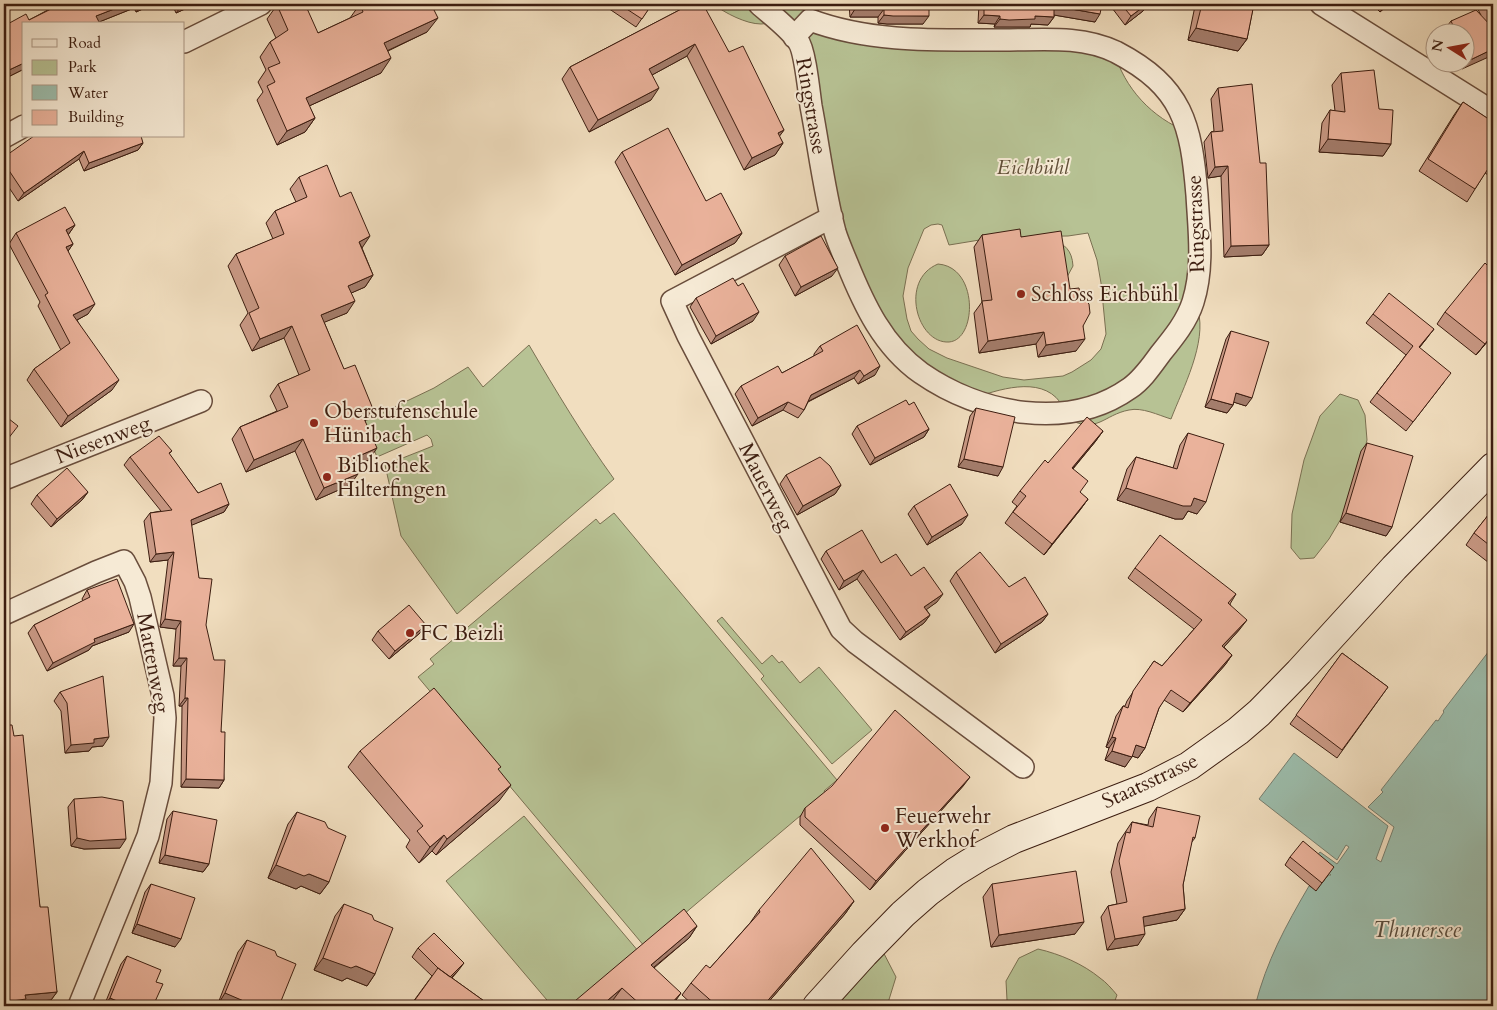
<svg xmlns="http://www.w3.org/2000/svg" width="1497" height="1010" font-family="Cardo,serif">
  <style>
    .green { fill: #b7c294; stroke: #7a7052; fill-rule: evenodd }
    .water { fill: #9cbdac; stroke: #767d6e }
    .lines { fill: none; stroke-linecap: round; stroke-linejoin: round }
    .minor-casing { stroke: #694d3c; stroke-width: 24 }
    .secondary-casing { stroke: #3c1d10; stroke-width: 30 }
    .minor { stroke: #f6ead5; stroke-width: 21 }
    .secondary { stroke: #f6ead5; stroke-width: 28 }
    .wall { fill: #c99985; stroke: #3c1d10 }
    .shaded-wall { fill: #a47d6c; stroke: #3c1d10 }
    .building { fill: #eab29b; stroke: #3c1d10 }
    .poi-dot { fill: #8f2418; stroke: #f6ead5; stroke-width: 2 }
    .labels { text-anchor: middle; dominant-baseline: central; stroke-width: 4; stroke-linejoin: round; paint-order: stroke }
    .street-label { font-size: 21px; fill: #3c1d10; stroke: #f6ead5 }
    .park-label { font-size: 21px; font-style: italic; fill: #614f38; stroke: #f6ead5 }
    .poi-label { font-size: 21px; fill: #3c1d10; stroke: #f6ead5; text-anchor: start }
    .water-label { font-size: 22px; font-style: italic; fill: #594d3f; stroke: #f6ead5 }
  </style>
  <rect width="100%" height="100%" fill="#f1debf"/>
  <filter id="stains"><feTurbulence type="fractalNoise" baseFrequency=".004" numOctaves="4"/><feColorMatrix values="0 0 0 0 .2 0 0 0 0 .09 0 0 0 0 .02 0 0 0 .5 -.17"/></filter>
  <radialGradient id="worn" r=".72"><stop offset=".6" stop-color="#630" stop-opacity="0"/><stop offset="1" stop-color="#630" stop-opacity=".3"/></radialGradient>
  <path class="green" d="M713 4H824L811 19 1114 51C1124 88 1152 118 1188 132L1198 310C1207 343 1183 388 1171 419 1158 415 1142 407 1129 410 1103 415 1098 434 1068 419 1068 411 1065 408 1060 402 1040 375 997 390 971 399L923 374 858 289 800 43 777 21C772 22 766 24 761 24 746 24 725 13 713 4ZM938 224 942 225 949 245 998 237 1068 236 1088 233 1097 260 1101 283 1106 334 1101 349 1091 360 1072 372 1063 376 1024 380 1003 377 947 358 929 349 918 339 911 331 907 319 903 296 908 268 924 229 931 225Z
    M1052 238C1065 245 1072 250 1073 266L1067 277Z
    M938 264C979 267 977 340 949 342 917 344 899 280 938 264Z
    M529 345C556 391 583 436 614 479L457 614 401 536 385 465 433 446 431 439 427 435 377 457 363 422 434 388 468 367 483 387Z
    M1340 394 1358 400 1365 415 1367 440 1358 477 1348 507 1329 539 1314 558 1300 559 1291 548 1292 514 1304 460 1320 416Z
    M614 513 837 780 824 791 826 794 645 947 418 677 434 664 430 659 596 519 600 524Z
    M722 617 762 664 772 655 779 663 782 661 800 683 819 667 872 730 832 764 761 679 764 676 717 621Z
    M524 816 639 952 575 1006H552L446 881Z
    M877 940 896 977 887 1006H817Z
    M1038 949C1060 954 1083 964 1100 978 1106 982 1112 989 1117 995L1113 1006H1010L1007 1000 1006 981 1019 958Z"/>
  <path class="water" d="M1489 651 1493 654V1006H1255C1267 960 1285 927 1309 886L1316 890 1328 875H1331L1313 860 1320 852 1337 864 1349 847 1346 845 1337 860 1259 799 1294 753 1388 826 1376 859 1381 862 1394 827 1368 807 1383 792 1381 790 1436 720 1438 721 1444 712 1443 711Z"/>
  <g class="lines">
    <defs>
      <path id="minor" d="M759 4C771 15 788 27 798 41 805 50 809 92 811 106 819 148 824 191 835 232 838 242 843 253 847 263 864 305 883 346 921 373 980 414 1068 432 1130 388 1143 379 1152 365 1161 353 1174 337 1187 321 1193 302 1204 267 1199 231 1197 195 1191 124 1183 87 1116 52 1081 35 1041 40 1003 40 939 40 871 43 810 20L794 37
        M1321 4 1493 112
        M184 42 261 4
        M4 137 24 126
        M832 217 672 301 688 336 841 629 855 642 1023 767
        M4 479 201 401
        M4 614 96 572 124 561 135 582 140 597 163 696 165 718 161 783 148 836 79 1006"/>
      <path id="secondary" d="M817 1006 864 954 903 914 928 892 955 872 981 856 1014 839 1148 787 1189 766 1238 731 1259 713 1299 672 1394 568 1493 467"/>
    </defs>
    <use href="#minor" class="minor-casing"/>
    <use href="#secondary" class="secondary-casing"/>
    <use href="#minor" class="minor"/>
    <use href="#secondary" class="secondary"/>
  </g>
  <path class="wall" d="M59 4H154L136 12 134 8 99 22 24 24V69L8 77 4 83V26L29 20Z
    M172 4H196L176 13Z
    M360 4 427 32 388 51 381 73 309 106 315 118 305 132 277 145 257 100 263 92 258 82 266 70 260 57 270 42 276 38 267 19 277 5 318 33 350 18Z
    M602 4H652L636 27Z
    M691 4 729 52 784 130 779 136 783 143 775 155 744 170 687 56 652 75 651 100 589 132 562 79 570 67Z
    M849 4H929L923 24H887L878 23V17H850Z
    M979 4H1102L1095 22 1054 15V17L1048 25 1031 24 1030 27H994L995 24 978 23Z
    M1109 4H1148L1143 11 1125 25Z
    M1197 4H1264L1260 9 1253 8 1247 39 1238 51 1188 40 1195 6Z
    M1372 4H1389L1380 12Z
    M1480 4H1493V25L1491 26 1493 28 1462 69 1460 62H1464V32H1446L1445 29 1451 21 1481 15 1477 8Z
    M1341 73 1391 144 1383 156 1319 152 1322 123 1330 110 1335 111 1332 85Z
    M1218 88 1269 245 1262 255 1224 257 1221 176 1208 178 1204 142 1211 132 1214 131 1211 99Z
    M1463 102 1493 122V174L1491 177 1485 173 1467 202 1419 171 1454 115Z
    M143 143 138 150 84 171 79 159 18 201 4 180V157Z
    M622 152 706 201 742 233 735 243 675 275 615 162Z
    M299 177 362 248 373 275 365 287 351 293 347 313 324 322 365 421 369 460 355 466 350 485 316 500 295 451 246 472 232 439 240 427 277 411 270 396 278 384 299 375 284 338 252 351 240 325 248 313 228 266 236 254 273 239 266 223 275 211 296 202 290 189Z
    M75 225 68 235 73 244 68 251 88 314 77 320 112 390 61 427 27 380 34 369 61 350 38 306 40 302 9 244 16 233Z
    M982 235 1021 237 1070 289 1083 326 1076 351 1038 357 1036 344 979 353 974 313 982 302 974 247Z
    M785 256 832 276 795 296 779 265Z
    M1493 263V335L1476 355 1437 324 1445 312Z
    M696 298 753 321 711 344 690 307Z
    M1373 314 1427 338 1419 348 1444 382 1406 431 1370 402 1406 355 1366 323Z
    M1231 331 1246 406 1234 402 1233 405 1227 413 1205 407 1226 339Z
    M820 346 875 375 858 384 854 378 808 402 804 410 798 418 783 410 752 426 735 394 741 386 782 373 814 356V354Z
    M909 405 929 429 924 437 870 465 852 434 857 426Z
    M976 408 998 476 958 467 970 416Z
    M1103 431 1095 442 1073 469 1080 493 1088 499 1080 510 1044 555 1005 523 1017 506 1012 502 1020 491 1048 463Z
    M1188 433 1197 514 1188 511 1183 519H1175L1117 500 1127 469 1136 457 1173 468 1180 445Z
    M1367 443 1392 527 1386 536 1340 522 1361 451Z
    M172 451 169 454 198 493 229 504 224 512 191 525 221 732 224 780 219 788 181 787 182 706H179L181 666H173L176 629 160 627 168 560 150 562 144 521 150 513 161 511 124 465 130 457Z
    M786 475 841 485 835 494 797 515 780 484Z
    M88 492 82 500 51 527 31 504 37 495Z
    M914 506 962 524 927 545 908 514Z
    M1493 509V566L1466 545 1474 533Z
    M826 551 881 563 911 576 937 602 926 609 930 615 924 623 900 640 857 579 839 590 821 559Z
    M1135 568 1236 594 1230 604 1240 629 1224 647 1232 655 1225 665 1183 712 1164 700 1159 708 1145 748 1138 758 1132 756 1125 767 1105 760 1109 748 1106 747 1116 716 1123 706H1125L1127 701 1154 661 1162 666 1194 629 1128 578Z
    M956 572 1009 587 1048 614 1042 622 995 653 950 581Z
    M87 590 129 632 92 646 89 650 47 671 28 633 34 625 83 601 82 599Z
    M426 625 420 633 389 659 372 640 378 631Z
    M1342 653 1388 687 1337 758 1290 724Z
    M60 692 103 746 92 747 89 751 65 753 61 711 54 701Z
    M4 725 14 736 40 907 57 992 51 1000 23 1003 4 1006Z
    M360 751 498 770 499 801 436 855 432 851 419 863 406 847 410 840 348 767Z
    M964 785 870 890 800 825V817L805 808Z
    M74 799 120 848 84 849 71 846 68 807Z
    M1157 807 1195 838 1191 843 1183 885 1185 909 1177 920 1144 926 1138 945 1107 950 1101 917 1108 906 1117 904 1111 872 1118 843 1132 822 1148 825 1149 819Z
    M173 811 209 864 203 872 159 863 167 819Z
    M297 812 329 882 320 894 301 886 296 889 268 878 288 824Z
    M1290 857 1328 875 1316 891 1285 865Z
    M151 884 175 947 132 933 145 892Z
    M992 884 1075 934 991 947 983 897Z
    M854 901 845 914 765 1006H694L682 995 691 983 710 968 750 923 759 910Z
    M344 904 375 974 367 986 347 978 342 981 314 970 335 916Z
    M697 926 689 938 654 968 673 1005 672 1006H620L613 1000 569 1006Z
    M247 940 279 1006H217L238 952Z
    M418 948 458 971 452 978 491 1006H410L432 976 412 957Z
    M127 956 156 982 153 1006H104L121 964Z"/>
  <path class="shaded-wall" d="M127 4H137L134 8 94 24 96 16Z
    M142 4H154L136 12Z
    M183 4H196L176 13Z
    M1147 4H1148L1143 11 1125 25 1131 16Z
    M1250 4H1264L1260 9 1248 7Z
    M1386 4H1389L1380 12Z
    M1054 6 1100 14 1095 22 1048 14Z
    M855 9H884L878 17H850Z
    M884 15 929 16 923 24H887L878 23Z
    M984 15 1000 16 995 24 978 23Z
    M1035 16 1054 17 1048 25 1031 24 1030 27H994L1000 19Z
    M438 18 427 32 374 57 384 43Z
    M1493 19V25L1486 28 1492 20Z
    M1196 28 1247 39 1238 51 1188 40Z
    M695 44 687 56 641 81 649 69Z
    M1493 49V55L1462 69 1468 61Z
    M391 58 381 73 296 112 306 98Z
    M24 63V69L8 77 4 83V77L9 70Z
    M659 88 651 100 589 132 598 120Z
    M315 118 305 132 277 145 287 131Z
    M784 130 776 141 778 133Z
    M1328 139 1391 144 1383 156 1319 152Z
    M143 143 138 150 84 171 89 163Z
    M783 143 775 155 744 170 752 158Z
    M84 151 79 159 18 201 24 193Z
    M1228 166 1221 176 1208 178 1215 167Z
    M75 225 68 235 66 230Z
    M742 233 735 243 675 275 682 265Z
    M370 236 362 248 359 242Z
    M73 244 66 254V247Z
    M1269 245 1262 255 1224 257 1231 246Z
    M838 268 832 276 795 296 801 287Z
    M373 275 365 287 340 298 348 286Z
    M355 301 347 313 313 327 321 315Z
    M95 304 88 314 66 326 73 315Z
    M759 312 753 321 711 344 716 336Z
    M292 326 284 338 252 351 260 339Z
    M1434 329 1427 338 1412 357 1419 347Z
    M1044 332 1036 344 979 353 988 341Z
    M1493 333V335L1476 355 1485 344Z
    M1085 339 1076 351 1038 357 1046 345Z
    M880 366 875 375 858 384 864 376Z
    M860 370 854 378 805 403 811 395Z
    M119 380 112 390 61 427 68 416Z
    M1236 393 1252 398 1246 406 1230 401Z
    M1211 399 1233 405 1227 413 1205 407Z
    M788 402 783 410 752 426 758 418Z
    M373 409 365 421 362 414Z
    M929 429 924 437 870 465 875 458Z
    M1103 431 1095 442 1064 479 1072 468Z
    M303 439 295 451 246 472 254 460Z
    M377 448 369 460 344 470 352 459Z
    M964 459 1003 467 998 476 958 467Z
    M358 474 350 485 316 500 324 488Z
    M841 485 835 494 797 515 803 506Z
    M1126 488 1194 498 1206 502 1197 514 1188 511 1183 519H1175L1117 500Z
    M88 492 82 500 51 527 57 519Z
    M1088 499 1080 510 1044 555 1052 544Z
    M229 504 224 512 185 528 191 520Z
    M1346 513 1392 527 1386 536 1340 522Z
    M968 515 962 524 927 545 932 537Z
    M174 552 168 560 150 562 156 554Z
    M863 570 857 579 839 590 844 581Z
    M943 594 937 602 919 615 924 607Z
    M1048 614 1042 622 995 653 1001 644Z
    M930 615 924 623 900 640 906 632Z
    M165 619 181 621 176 629 160 627Z
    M1247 620 1240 629 1216 656 1222 646Z
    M134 624 129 632 92 646 89 650 47 671 53 663 94 639Z
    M426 625 420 633 389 659 395 651Z
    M1232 655 1225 665 1183 712 1190 703Z
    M179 658H187L181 666H173Z
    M9 669 4 676V671Z
    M185 698H188L182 706H179Z
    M109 737 103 746 92 747 89 751 65 753 71 745 94 739Z
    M1112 737 1116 738 1109 748 1106 747Z
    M1136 745 1145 748 1138 758 1129 755Z
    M1112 751 1132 757 1125 767 1105 760Z
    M970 777 964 785 870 890 876 881Z
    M186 779 224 780 219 788 181 787Z
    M511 785 499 801 436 855 447 839Z
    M444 835 432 851 419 863 430 847Z
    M77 838 126 839 120 848 84 849 71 846Z
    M165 855 209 864 203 872 159 863Z
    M276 865 309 874 329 882 320 894 301 886 296 889 268 878Z
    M854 901 845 914 765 1006H763Z
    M1185 909 1177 920 1135 928 1143 917Z
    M1084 922 1075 934 991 947 999 935Z
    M137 924 181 939 175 947 132 933Z
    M697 926 689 938 642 977 651 965Z
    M1145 934 1138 945 1107 950 1115 939Z
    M323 958 356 966 375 974 367 986 347 978 342 981 314 970Z
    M464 963 458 971 443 986 449 978Z
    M622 988 613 1000 607 1006H601Z
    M57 992 51 1000 23 1003 21 1006H4L6 1002 25 995Z
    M225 993 259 1002 269 1006H217Z
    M681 993 672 1006H669Z
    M110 998 129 1006H104Z"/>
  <path class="building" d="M61 4H127L96 16 100 24H24V63L9 70 10 74 4 77V26L26 14 29 20Z
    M280 4H305L318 33 363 12 360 4H431L438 18 384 43 391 58 306 98 315 118 287 131 267 86 275 82 268 68 280 63 270 42 288 30 277 5Z
    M619 4H652L642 19Z
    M691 4H703L729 52 743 46 784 130 778 133 783 143 752 158 695 44 649 69 659 88 598 120 570 67Z
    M855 4H929V16H893L884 15V9H855Z
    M984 4H1102L1100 14 1054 6V17L1035 16V19L1009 20 1000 19V16L984 15Z
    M1121 4H1147L1131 16Z
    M1202 4H1254L1247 39 1196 28Z
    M1485 4H1493V19L1492 20Z
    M1476 10 1493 28V49L1468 61 1464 52V32H1456L1451 21Z
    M1374 70 1379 109 1393 110 1391 144 1328 139 1330 110 1345 112 1341 73Z
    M1252 84 1260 163H1266L1269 245 1231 246 1228 166 1215 167 1211 132 1223 131 1218 88Z
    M1463 102 1493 122V161L1475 189 1428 159Z
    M668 128 706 201 721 193 742 233 682 265 622 152Z
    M34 136H141L143 143 89 163 84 151 24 193 4 163V157Z
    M327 165 340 197 351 192 370 236 359 242 373 275 348 286 355 301 321 315 344 369 355 365 373 409 362 414 377 448 352 459 358 474 324 488 303 439 254 460 240 427 288 407 278 384 310 370 292 326 260 339 249 313 259 308 236 254 284 234 275 211 307 197 299 177Z
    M65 207 75 225 66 230 73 244 66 247 95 304 73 315 119 380 68 416 34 369 70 343 45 295 48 293 16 233Z
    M1020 229 1021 237 1061 231 1070 289 1079 288 1080 294 1089 304 1090 313 1083 326 1085 339 1046 345 1044 332 988 341 982 301 992 300 982 235Z
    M821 236 838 268 801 287 785 256Z
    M1485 263 1489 267 1493 263V333L1485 344 1445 312Z
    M733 278 738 286 743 283 759 312 716 336 696 298Z
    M1389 293 1434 329 1419 347 1451 373 1413 422 1377 393 1413 346 1373 314Z
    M857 325 880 366 864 376 860 370 811 395 804 410 788 402 758 418 741 386 778 366 782 373 823 351 820 346Z
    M1231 331 1269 342 1252 398 1236 393 1233 405 1211 399Z
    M4 353 8 360 4 362Z
    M906 400 909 405 914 402 929 429 875 458 857 426Z
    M976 408 1015 417 1003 467 964 459Z
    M4 415 18 426 4 444Z
    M1087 417 1103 431 1072 468 1088 481 1080 492 1088 499 1052 544 1013 512 1026 496 1020 491 1045 460 1048 463Z
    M1188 433 1224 444 1206 502 1194 498 1191 506H1183L1126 488 1136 457 1177 469Z
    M159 436 172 451 169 453 198 493 221 483 229 504 191 520 199 578 212 579 206 625 214 660H225L221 732H225L224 780 186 779 188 698H185L187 658H179L181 621 165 619 174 552 156 554 150 513 172 510 130 457Z
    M1367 443 1413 456 1392 527 1346 513Z
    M820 457 830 466 841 485 803 506 786 475Z
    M67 468 88 492 57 519 37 495Z
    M950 484 968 515 932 537 914 506Z
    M1493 509V548L1474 533Z
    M862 530 881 563 896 554 911 576 924 567 943 594 924 607 930 615 906 632 863 570 844 581 826 551Z
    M1160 535 1236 594 1228 603 1247 620 1222 646 1232 655 1190 703 1171 690 1159 708 1145 748 1136 745 1132 757 1112 751 1116 738 1112 737 1123 706 1128 708 1133 691 1154 661 1162 666 1202 620 1135 568Z
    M980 552 1009 587 1025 577 1048 614 1001 644 956 572Z
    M117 579 134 624 94 639 95 642 53 663 34 625 90 597 87 590Z
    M409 605 426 625 395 651 378 631Z
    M4 645 8 654 4 656Z
    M1342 653 1388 687 1342 750 1296 715Z
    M4 658 9 669 4 671Z
    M103 676 109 737 94 739V743L71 745 67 703 60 692Z
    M434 688 501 767 498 769 511 785 447 839 444 835 430 847 417 831 423 826 360 751Z
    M895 710 970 777 876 881 805 817V808L832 786Z
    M4 725H12L14 736 23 735 40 907H48L57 992 25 995 26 999 6 1002 4 976Z
    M102 797 123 801 126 839 90 841 77 838 74 799Z
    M1157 807 1200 816 1195 838 1193 837 1183 885 1185 909 1143 917 1145 934 1115 939 1108 906 1127 902 1119 861 1126 832 1130 833 1132 822 1153 827Z
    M173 811 217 820 209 864 165 855Z
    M297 812 325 822 328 828 346 836 329 882 309 874 304 876 276 865Z
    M1303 841 1334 867 1322 883 1290 857Z
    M811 848 854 901 763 1006H717L691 983 706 965 710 968 760 912 759 910Z
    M1076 871 1084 922 999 935 992 884Z
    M151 884 195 898 181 939 137 924Z
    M344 904 372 915 374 920 393 928 375 974 356 966 351 968 323 958Z
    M684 909 697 926 651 965 681 993 669 1006H642L622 988 601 1006H569Z
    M434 933 464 963 450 977 438 968 418 948Z
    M247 940 275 951 277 956 296 964 279 1006H269L259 1002 253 1005 225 993Z
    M127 956 161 970 156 982 163 984 153 1006H129L110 998Z
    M438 968 491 1006H416L412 1004Z"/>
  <g class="poi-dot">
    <circle cx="1021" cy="294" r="5"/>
    <circle cx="314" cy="423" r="5"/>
    <circle cx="327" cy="477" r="5"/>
    <circle cx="410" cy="633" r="5"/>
    <circle cx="885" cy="828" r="5"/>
  </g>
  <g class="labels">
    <g class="street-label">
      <text transform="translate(811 106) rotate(80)">Ringstrasse</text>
      <text transform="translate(1196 224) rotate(-92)">Ringstrasse</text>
      <text transform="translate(103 440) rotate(-21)">Niesenweg</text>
      <text transform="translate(766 487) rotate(63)">Mauerweg</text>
      <text transform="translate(153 663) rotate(79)">Mattenweg</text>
      <text transform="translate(1150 781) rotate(-25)">Staatsstrasse</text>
    </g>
    <g class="park-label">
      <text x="1033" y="167">Eichbühl</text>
    </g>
    <g class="poi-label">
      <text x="1031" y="294">Schloss Eichbühl</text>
      <text x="324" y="411">Oberstufenschule<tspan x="324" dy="24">Hünibach</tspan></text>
      <text x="337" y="465">Bibliothek<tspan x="337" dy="24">Hilterfingen</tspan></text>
      <text x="420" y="633">FC Beizli</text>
      <text x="895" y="816">Feuerwehr<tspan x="895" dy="24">Werkhof</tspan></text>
    </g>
    <g class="water-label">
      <text x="1417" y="930">Thunersee</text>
    </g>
  </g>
  <rect width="1497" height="1010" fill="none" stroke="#f1debf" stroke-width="20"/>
  <rect x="5" y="5" width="1487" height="1000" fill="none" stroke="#3c1d10" stroke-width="2.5"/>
  <rect x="10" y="10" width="1477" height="990" fill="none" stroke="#3c1d10"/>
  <rect x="22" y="22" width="162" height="115" fill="#f6ead5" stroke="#ac9886"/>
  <rect x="32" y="39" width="25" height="8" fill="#f6ead5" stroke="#ac9886"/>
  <text x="68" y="48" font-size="15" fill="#3c1d10">Road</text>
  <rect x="32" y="60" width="25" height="15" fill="#b7c294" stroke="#ac9886"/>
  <text x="68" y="72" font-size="15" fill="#3c1d10">Park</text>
  <rect x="32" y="85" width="25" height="15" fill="#9cbdac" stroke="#ac9886"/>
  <text x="68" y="98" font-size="15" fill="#3c1d10">Water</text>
  <rect x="32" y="110" width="25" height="15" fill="#eab29b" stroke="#ac9886"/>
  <text x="68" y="122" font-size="15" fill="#3c1d10">Building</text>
  <g transform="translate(1450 48) rotate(281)"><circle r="24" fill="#f6ead5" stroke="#ac9886"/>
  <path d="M0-4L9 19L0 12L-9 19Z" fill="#8f2418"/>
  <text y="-8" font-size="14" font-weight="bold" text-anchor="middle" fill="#3c1d10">N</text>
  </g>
  <rect width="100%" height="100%" filter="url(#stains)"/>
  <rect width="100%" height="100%" fill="url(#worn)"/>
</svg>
